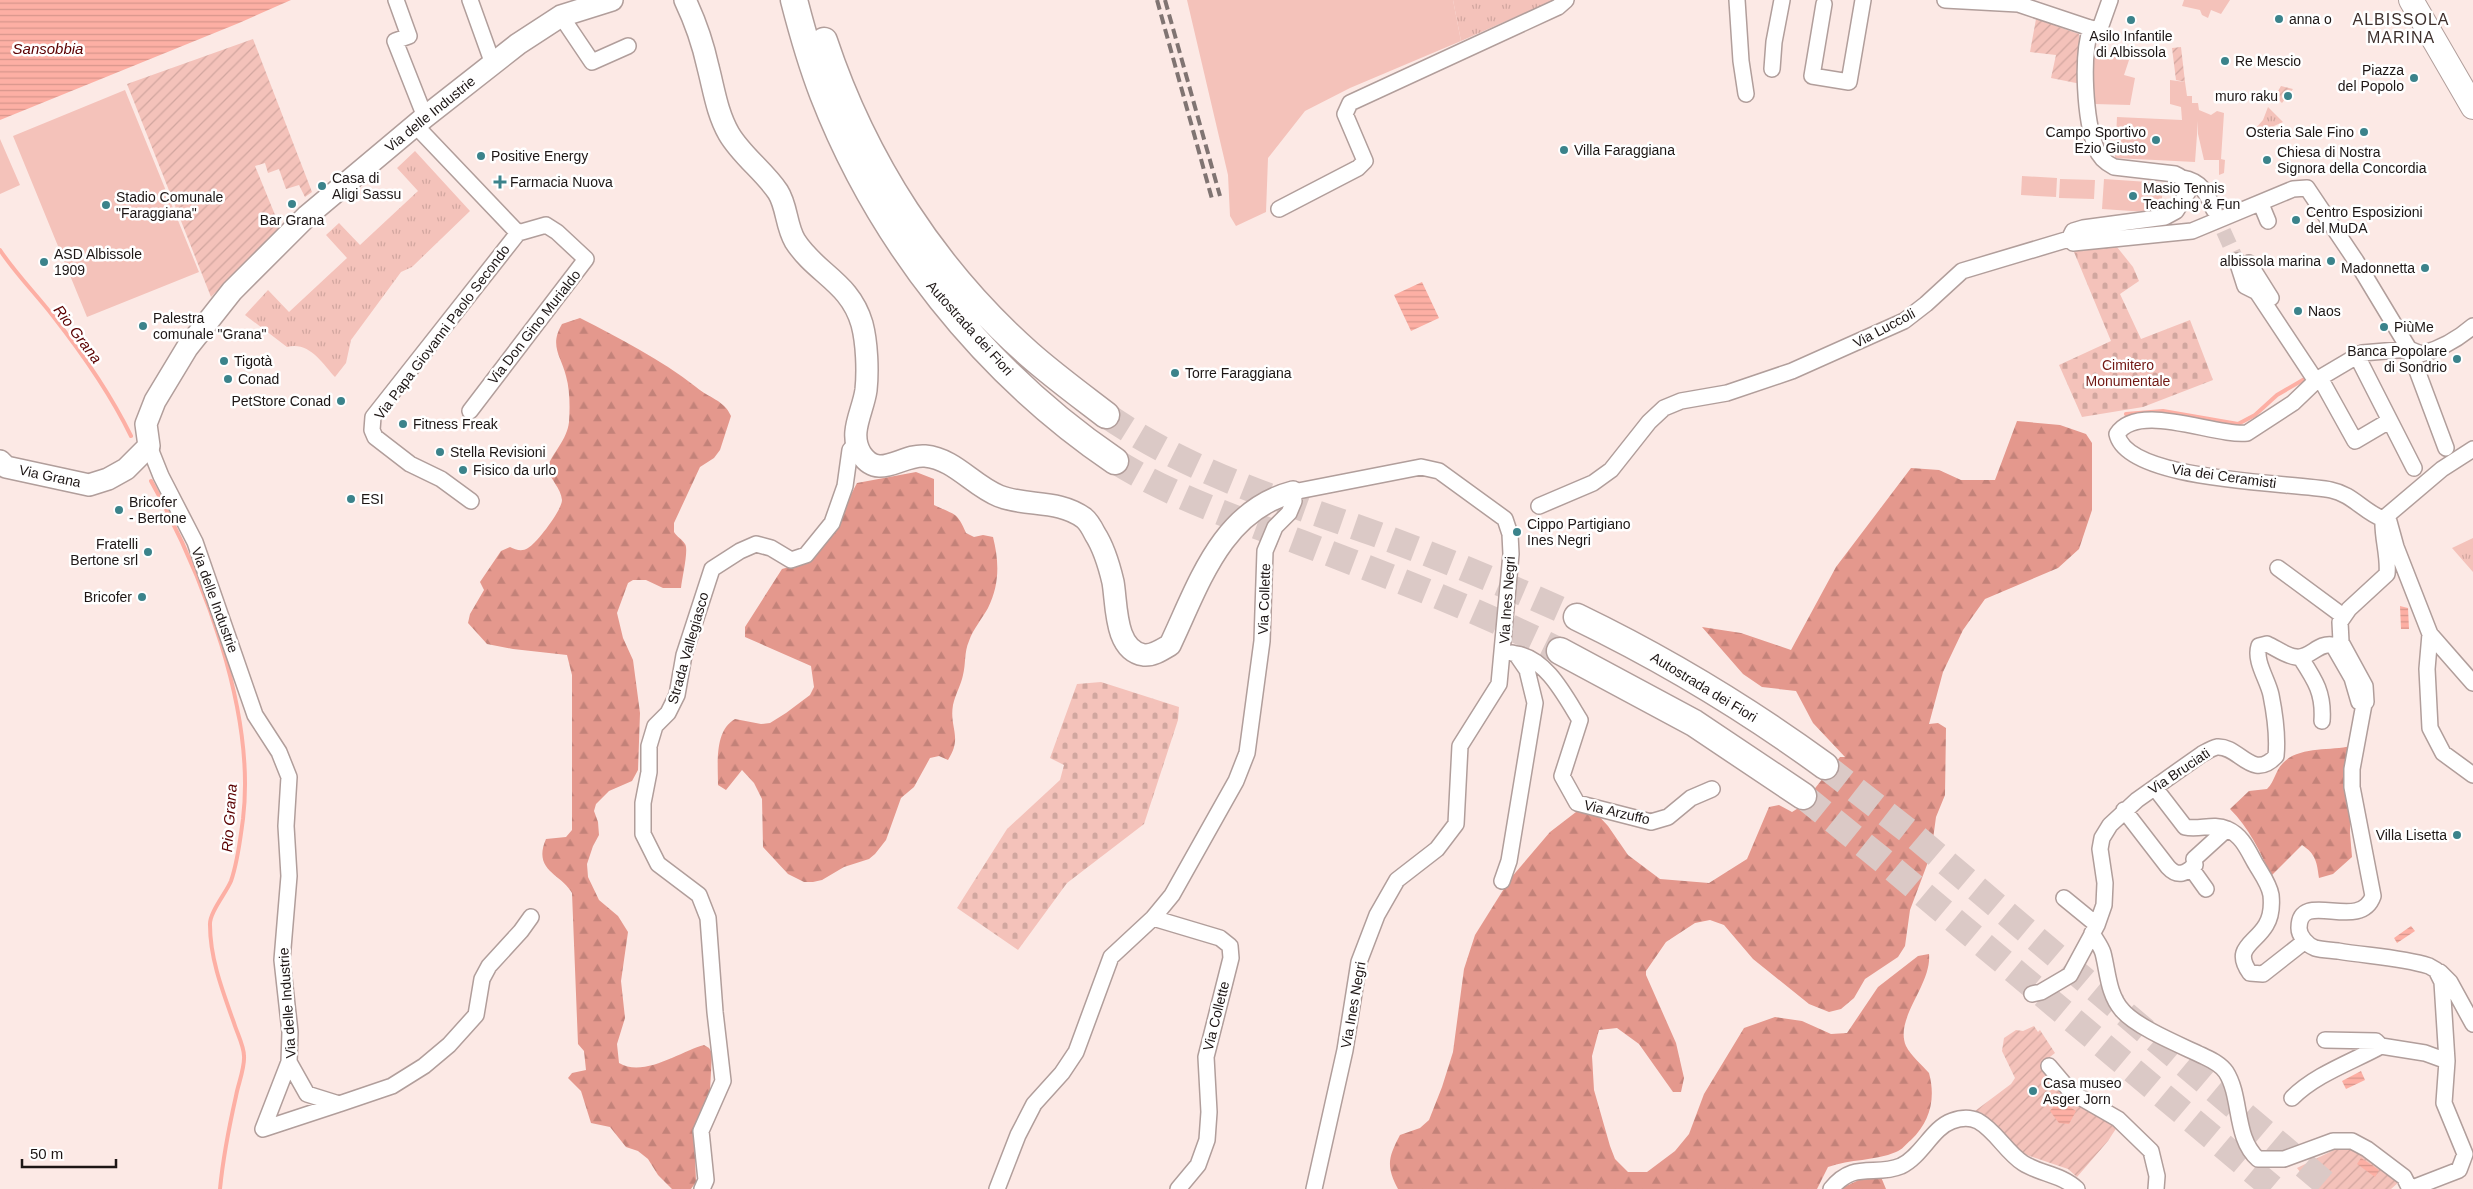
<svg xmlns="http://www.w3.org/2000/svg" width="2473" height="1189" font-family="Helvetica,sans-serif">
  <style>
    .grass { fill: #f4c2ba }
    .forest { fill: url(#forest-firs) }
    .cemetery { fill: url(#cemetery-stones) }
    .park { fill: url(#park-tufts) }
    .garden { fill: url(#garden-furrows) }
    .water { fill: url(#water-rules) }
    .lines { fill: none; stroke-linecap: round; stroke-linejoin: round }
    .stream { stroke: #fdafa4; stroke-width: 4 }
    .street-tunnel { stroke: #dbc9c6; stroke-width: 15; stroke-dasharray: 15 8; stroke-linecap: butt }
    .highway-tunnel { stroke: #dbc9c6; stroke-width: 26; stroke-dasharray: 26 13; stroke-linecap: butt }
    .street-casing { stroke: #b19e9b; stroke-width: 18 }
    .secondary-casing { stroke: #b19e9b; stroke-width: 24 }
    .primary-casing { stroke: #b19e9b; stroke-width: 26 }
    .highway-casing { stroke: #b19e9b; stroke-width: 29 }
    .street { stroke: #fff; stroke-width: 15 }
    .secondary { stroke: #fff; stroke-width: 21 }
    .primary { stroke: #fff; stroke-width: 24 }
    .highway { stroke: #fff; stroke-width: 26 }
    .rail { stroke: #807472; stroke-width: 4; stroke-dasharray: 10 5; stroke-linecap: butt }
    .poi-dot { fill: #3b838b; stroke: #fff; stroke-width: 2 }
    .labels { text-anchor: middle; dominant-baseline: central; stroke-width: 5; stroke-linejoin: round; paint-order: stroke }
    .poi-label { font-size: 14px; fill: #1d1615; stroke: #fff; text-anchor: start }
    .street-label { font-size: 14px; fill: #1d1615; stroke: #fff }
    .park-label { font-size: 14px; fill: #711813; stroke: #fff }
    .water-label { font-size: 15px; font-style: italic; fill: #5b0000; stroke: #fff }
    .quarter-label { font-size: 16px; letter-spacing: 1px; fill: #3e302d; stroke: #fff }
  </style>
  <defs>
    <pattern id="forest-firs" width="22" height="20" patternUnits="userSpaceOnUse" patternTransform="scale(1.25)"><rect width="22" height="20" fill="#e4988d"/><path d="M5 1l3.5 6h-7zM16 11l3.5 6h-7z" fill="#c38279"/></pattern>
    <pattern id="cemetery-stones" width="16" height="16" patternUnits="userSpaceOnUse" patternTransform="scale(1.25)"><rect width="16" height="16" fill="#f4c2ba"/><path d="M2 7V4a2 2 0 0 1 4 0v3zM10 15v-3a2 2 0 0 1 4 0v3z" fill="#d1a69f"/></pattern>
    <pattern id="park-tufts" width="24" height="20" patternUnits="userSpaceOnUse" patternTransform="scale(1.25)"><rect width="24" height="20" fill="#f4c2ba"/><path d="M3 7l-1-3M5 7V3M7 7l1-3M15 17l-1-3M17 17v-4M19 17l1-3" fill="none" stroke="#d1a69f"/></pattern>
    <pattern id="garden-furrows" width="10" height="10" patternUnits="userSpaceOnUse" patternTransform="scale(1.25)"><rect width="10" height="10" fill="#f4c2ba"/><path d="M-1 1l2-2M0 10L10 0M9 11l2-2" fill="none" stroke="#d1a69f"/></pattern>
    <pattern id="water-rules" width="6" height="5" patternUnits="userSpaceOnUse" patternTransform="scale(1.25)"><rect width="6" height="5" fill="#fdafa4"/><path d="M0 2.5h6" fill="none" stroke="#d8968c"/></pattern>
  </defs>
  <rect width="100%" height="100%" fill="#fce9e5"/>
  <path class="grass" d="M1187 0H1453L1461 41 1350 88 1305 111 1268 158 1266 212 1236 226 1230 216 1228 175Z
    M2184 0H2230L2221 14 2211 10 2208 18 2202 15 2200 10 2182 6Z
    M2091 49 2129 60 2124 75 2135 78 2130 105 2094 104Z
    M2170 80 2185 82 2187 96H2192V103H2198L2199 110 2211 115 2217 111 2224 113 2221 159 2225 160 2224 173 2219 175V160H2204L2198 134V121L2195 162 2115 158 2117 117 2182 120 2181 107 2170 104Z
    M125 90 199 272 87 317 13 136Z
    M0 139 20 185 0 194Z
    M2022 176 2057 178 2056 197 2021 195Z
    M2060 179 2095 180 2094 199 2059 198Z
    M2104 179 2163 183 2161 213 2102 209Z"/>
  <path class="forest" d="M580 318C621 339 660 359 696 387 709 398 724 400 731 416L720 450 714 458 700 467 674 523V532C677 537 682 539 685 544 689 549 682 578 681 588H663L646 580H633L628 583 617 613 623 638 633 660 640 713 638 770 632 781 609 791 596 804 594 811 598 822 599 835 593 846 587 864 588 877 599 900 618 916 628 932 621 981 625 1018 617 1044 619 1063C644 1078 681 1051 704 1045L709 1048 712 1053 710 1091 694 1131 696 1182 691 1189H672L658 1175 648 1159 638 1151 626 1147 610 1127 591 1123 581 1091 568 1078 572 1073 586 1070 584 1051 578 1044 572 893C562 874 532 871 546 839L566 837 572 830V675L567 655 513 649 487 644 468 623 470 614 484 590 480 582 501 551 510 547C516 550 522 552 528 548 537 543 562 510 562 500 561 488 550 479 547 468 553 452 567 440 569 422 570 408 570 390 566 376 561 356 549 346 562 324Z
    M2017 421 2060 425 2086 434 2092 443V510L2079 549 2058 568 1985 599 1963 630 1943 672 1929 724 1938 723 1946 728 1945 795 1936 817 1931 854 1910 910 1905 946 1898 957 1865 979 1854 998 1841 1009 1829 1012 1809 1004 1753 959 1724 925 1710 920 1695 923 1666 942 1646 971V975L1676 1043 1684 1078 1681 1092H1673L1639 1044 1617 1028 1599 1030 1592 1056 1594 1090 1610 1146 1615 1159 1628 1172H1647L1675 1151 1689 1134 1704 1094 1744 1028 1775 1017 1802 1021 1831 1034 1847 1033 1878 987 1918 956 1929 954C1932 985 1894 1018 1906 1046 1911 1056 1922 1065 1929 1073 1936 1099 1930 1122 1911 1140 1906 1144 1902 1150 1896 1152 1875 1161 1850 1159 1828 1167L1817 1189H1398C1386 1166 1388 1158 1400 1135L1420 1128 1429 1120 1442 1087 1453 1052 1464 969 1475 935 1510 879 1550 832 1576 812 1581 810 1596 813 1608 826 1628 855 1660 879 1709 883 1747 859 1769 807 1779 805 1792 812 1800 807 1840 757H1845L1813 723 1796 691 1762 687 1743 674 1702 627 1741 633 1791 650 1836 567 1911 468 1939 470 1961 480H1995Z
    M916 472 934 479V505C954 515 957 511 966 533L974 537 983 535 993 537C999 561 1000 584 988 608 982 619 973 629 969 641 964 652 966 664 963 675 961 685 955 695 953 705 949 728 963 737 948 760L939 756 930 758 914 787 901 798 886 840 875 854 869 859 844 867 822 880 813 882H804L788 874 763 847 762 799 754 783 742 770 726 790 718 785C718 764 714 731 735 719L761 724 770 723 786 713 810 695 814 687 811 666 745 637V627L782 569 796 565 845 506 857 483Z
    M2351 746 2350 833 2352 857 2333 874 2319 878C2317 863 2316 854 2302 845L2271 876C2260 851 2249 828 2230 809L2249 791 2267 789C2275 781 2275 771 2283 763 2299 746 2330 751 2351 746Z
    M1865 1177H1881L1886 1189H1840Z"/>
  <path class="cemetery" d="M2095 242H2113L2133 267 2139 281 2120 294 2141 339 2190 320 2213 380 2143 407 2082 417 2059 365 2111 341 2074 252Z
    M1101 682 1179 707 1178 720 1144 824 1067 883 1018 950 957 908 1007 829 1060 780 1064 765 1050 758 1077 684Z"/>
  <path class="park" d="M1453 0H1554L1461 41Z
    M2268 107 2283 122 2265 130 2256 128 2263 120Z
    M415 151 470 211 412 267 401 272 351 340 346 363 335 377C322 363 309 341 287 347L245 315 268 290 289 312 347 258 326 235 339 223 360 245 418 191 397 168Z
    M2473 538V572L2452 548Z"/>
  <path class="garden" d="M2036 19 2079 34 2081 84 2051 78 2056 55 2030 52Z
    M253 39 312 192 305 197 299 185 286 189 279 169 268 173 265 163 255 166 280 227 211 297 127 84Z
    M2181 47 2185 82 2176 80 2172 48Z
    M2281 86 2293 89 2282 103 2275 96Z
    M2034 1026 2038 1032 2040 1030 2055 1053 2042 1063 2055 1082 2119 1124 2108 1141 2077 1177 2068 1169 2021 1153 2008 1141 1997 1125 1975 1111 2011 1084 2015 1078 2002 1051 2004 1038 2016 1030 2023 1031Z
    M2343 1148C2365 1152 2382 1169 2399 1182L2391 1189H2314L2297 1168 2336 1149Z"/>
  <path class="water" d="M0 0H291L239 23 0 120Z
    M1422 282 1439 318 1411 331 1394 295Z
    M2400 606 2408 608 2409 629H2401Z
    M2411 926 2415 931 2397 943 2394 938Z
    M2361 1071 2365 1080 2346 1089 2342 1081Z
    M2059 1100 2076 1111 2069 1124 2059 1123 2050 1111Z
    M2361 1158 2379 1170 2375 1177 2357 1164Z"/>
  <g class="lines">
    <path class="stream" d="M0 250C15 273 36 294 53 316 82 353 110 393 131 436
      M2126 414 2163 411 2238 424 2255 415 2277 395 2308 377
      M151 481C203 575 256 711 243 819 240 840 238 861 231 881 226 893 209 913 210 925 210 959 223 992 234 1023 237 1033 244 1046 244 1056 245 1068 238 1084 236 1096 229 1127 223 1158 220 1189"/>
    <path class="street-tunnel" d="M2214 210 2237 261"/>
    <path class="highway-tunnel" d="M1106 415C1188 472 1283 501 1376 534 1444 559 1511 587 1577 617
      M1115 461C1173 497 1238 519 1302 543 1389 576 1476 609 1560 651
      M1825 766 1911 833 2332 1189
      M1803 796 1880 858 2274 1189"/>
    <defs>
      <path id="street" d="M396 0 409 36 395 41 425 117
        M470 0 493 64
        M1737 0 1741 61 1746 94
        M1945 0 2018 4 2099 31 2110 0
        M1824 4 1812 76 1849 82 1863 0
        M561 16 592 62 628 46
        M1772 69 1774 42 1782 0
        M415 125 518 233 546 225 557 232 586 259 470 411
        M2182 178C2201 181 2207 193 2214 210
        M2261 204 2268 221
        M1279 209 1358 168 1365 161 1345 114 1350 103 1558 7 1566 0
        M2069 239 2073 243 2192 231 2293 189 2307 188 2356 261 2409 349 2446 448
        M2069 239 2073 231 2083 228 2165 217 2176 211 2188 192C2187 182 2184 178 2175 174L2114 167C2106 163 2099 157 2096 148 2085 120 2081 56 2091 28
        M2237 261 2245 286 2257 292 2316 381
        M2249 263 2271 298
        M2357 356 2414 468
        M2320 378 2355 441 2389 421
        M149 446 161 476 195 542 255 715 279 752 289 777 286 826 289 876 282 960 290 1032 289 1062 307 1094 339 1104 392 1086 424 1066 449 1045 476 1015 482 979 489 966 521 931 531 917
        M471 501 441 479 410 464 375 437 372 430 373 417 518 233
        M1539 506 1593 483 1611 470 1649 422 1664 408 1681 401 1727 393 1792 371 1904 321 1926 304 1962 271 2069 239
        M2388 518 2396 547 2430 634 2427 669 2430 728 2443 753 2473 775
        M2383 519C2364 512 2352 494 2331 490 2290 482 2127 482 2117 434 2138 401 2216 437 2247 433L2293 403 2318 379 2362 353 2409 349 2421 354C2440 349 2458 339 2473 326
        M2383 519 2442 469 2473 449
        M2278 568 2343 616
        M2430 634 2473 683
        M1516 654C1546 658 1565 696 1580 720L1562 776 1577 803 1651 822 1668 817 1691 798 1712 789
        M2300 657C2315 680 2324 693 2322 721
        M2364 704 2352 769V787L2373 896C2360 933 2299 888 2299 928 2299 936 2307 945 2315 948 2322 950 2330 950 2338 951 2367 956 2401 957 2429 966L2436 970 2442 982 2447 1061 2444 1103 2465 1154 2459 1170 2410 1189
        M2155 788 2185 827C2199 830 2214 823 2227 829 2241 835 2247 848 2254 861 2260 872 2269 883 2271 895 2272 905 2271 917 2266 925 2255 944 2232 948 2250 973L2263 974 2305 941
        M2124 810 2168 867C2178 878 2186 873 2195 865L2194 859 2227 829
        M2191 868 2206 889
        M1502 881 1509 861 1535 703 1527 670 1516 654 1512 653
        M2064 898 2097 925
        M1153 918 1220 938 1230 946 1231 958 1206 1057 1209 1112 1207 1140 1198 1165 1178 1189
        M2092 933C2095 939 2101 946 2103 953 2108 972 2108 994 2122 1010 2136 1027 2180 1045 2201 1055 2209 1059 2220 1063 2226 1072 2242 1097 2234 1138 2258 1159H2284L2333 1141H2352L2367 1149 2404 1177 2410 1189
        M2440 972 2450 982 2473 1024
        M2032 994 2041 992 2070 975 2097 925 2104 905 2105 883 2100 849 2102 838 2110 825 2137 800 2202 754C2206 752 2212 748 2217 747 2239 745 2252 782 2276 756 2278 736 2275 715 2271 695 2268 680 2254 661 2259 646L2267 644C2276 648 2286 656 2296 657 2310 659 2318 642 2333 645L2352 678 2359 702 2364 704 2366 702 2365 686 2341 642 2340 622 2349 609 2387 574C2389 556 2382 538 2383 519
        M2325 1040 2376 1041 2381 1046 2425 1053 2447 1061
        M2049 1066 2071 1092 2118 1119 2151 1151 2157 1176 2156 1189
        M2292 1098C2316 1074 2352 1062 2381 1046
        M263 1129 339 1104
        M263 1129 289 1062
        M702 1189 706 1180 701 1131 723 1081 715 1012 708 918 699 895 658 864 643 834V803L649 772V746L655 726 668 713 677 695 684 655 712 569 740 551 756 544 771 548 791 560 806 555 832 523 845 486 850 450 856 443
        M997 1189 1018 1135 1034 1104 1062 1073 1076 1052 1111 957 1153 918 1172 895 1236 781 1247 753 1262 641 1265 551 1275 527 1289 513 1294 501 1293 492 1421 467 1439 471 1505 519 1510 534 1511 554 1499 684 1460 746 1456 824 1437 849 1397 880 1377 915 1359 962 1345 1050 1314 1189
        M1831 1189C1854 1160 1875 1177 1901 1166 1922 1156 1932 1128 1952 1121 1960 1118 1970 1117 1978 1121 1996 1131 2006 1152 2023 1163 2040 1174 2061 1174 2077 1189"/>
      <path id="secondary" d="M685 0C695 21 703 44 708 67 714 90 717 113 729 134 742 156 764 171 778 192 787 206 786 226 795 241 816 274 850 282 862 324 867 343 868 371 866 390 863 412 848 433 861 454 879 481 901 454 925 456 955 459 972 485 999 496 1027 507 1058 499 1084 518 1089 522 1092 528 1095 534 1104 548 1109 565 1113 582 1117 604 1114 650 1144 655 1153 656 1163 649 1170 645 1199 584 1221 511 1293 492
        M0 461 6 467 89 485 108 479 126 469 149 446 146 424 155 401 187 348 232 291 307 216 425 117 518 44 561 16 612 0"/>
      <path id="primary" d="M2411 0 2473 107"/>
      <path id="highway" d="M794 0C802 31 811 63 823 94 880 241 984 372 1115 461
        M824 41C864 161 934 270 1029 354 1054 376 1080 395 1106 415
        M1577 617C1664 659 1747 709 1825 766
        M1560 651 1694 723 1803 796"/>
    </defs>
    <use href="#street" class="street-casing"/>
    <use href="#secondary" class="secondary-casing"/>
    <use href="#primary" class="primary-casing"/>
    <use href="#highway" class="highway-casing"/>
    <use href="#street" class="street"/>
    <use href="#secondary" class="secondary"/>
    <use href="#primary" class="primary"/>
    <use href="#highway" class="highway"/>
    <path class="rail" d="M1157 0 1212 199
      M1165 0 1220 196"/>
  </g>
  <g class="poi-dot">
    <circle cx="2279" cy="19" r="5"/>
    <circle cx="2131" cy="20" r="5"/>
    <circle cx="2225" cy="61" r="5"/>
    <circle cx="2414" cy="78" r="5"/>
    <circle cx="2288" cy="96" r="5"/>
    <circle cx="2364" cy="132" r="5"/>
    <circle cx="2156" cy="140" r="5"/>
    <circle cx="1564" cy="150" r="5"/>
    <circle cx="481" cy="156" r="5"/>
    <circle cx="2267" cy="160" r="5"/>
    <path d="M497.5 174.5h5v5h5v5h-5v5h-5v-5h-5v-5h5z"/>
    <circle cx="322" cy="186" r="5"/>
    <circle cx="2133" cy="196" r="5"/>
    <circle cx="292" cy="204" r="5"/>
    <circle cx="106" cy="205" r="5"/>
    <circle cx="2296" cy="220" r="5"/>
    <circle cx="2331" cy="261" r="5"/>
    <circle cx="44" cy="262" r="5"/>
    <circle cx="2425" cy="268" r="5"/>
    <circle cx="2298" cy="311" r="5"/>
    <circle cx="143" cy="326" r="5"/>
    <circle cx="2384" cy="327" r="5"/>
    <circle cx="2457" cy="359" r="5"/>
    <circle cx="224" cy="361" r="5"/>
    <circle cx="1175" cy="373" r="5"/>
    <circle cx="228" cy="379" r="5"/>
    <circle cx="341" cy="401" r="5"/>
    <circle cx="403" cy="424" r="5"/>
    <circle cx="440" cy="452" r="5"/>
    <circle cx="463" cy="470" r="5"/>
    <circle cx="351" cy="499" r="5"/>
    <circle cx="119" cy="510" r="5"/>
    <circle cx="1517" cy="532" r="5"/>
    <circle cx="148" cy="552" r="5"/>
    <circle cx="142" cy="597" r="5"/>
    <circle cx="2457" cy="835" r="5"/>
    <circle cx="2033" cy="1091" r="5"/>
  </g>
  <g class="labels">
    <g class="poi-label">
      <text x="2289" y="19">anna o</text>
      <text x="2131" y="36" text-anchor="middle">Asilo Infantile<tspan x="2131" dy="16">di Albissola</tspan></text>
      <text x="2235" y="61">Re Mescio</text>
      <text x="2404" y="70" text-anchor="end">Piazza<tspan x="2404" dy="16">del Popolo</tspan></text>
      <text x="2278" y="96" text-anchor="end">muro raku</text>
      <text x="2146" y="132" text-anchor="end">Campo Sportivo<tspan x="2146" dy="16">Ezio Giusto</tspan></text>
      <text x="2354" y="132" text-anchor="end">Osteria Sale Fino</text>
      <text x="1574" y="150">Villa Faraggiana</text>
      <text x="2277" y="152">Chiesa di Nostra<tspan x="2277" dy="16">Signora della Concordia</tspan></text>
      <text x="491" y="156">Positive Energy</text>
      <text x="332" y="178">Casa di<tspan x="332" dy="16">Aligi Sassu</tspan></text>
      <text x="510" y="182">Farmacia Nuova</text>
      <text x="2143" y="188">Masio Tennis<tspan x="2143" dy="16">Teaching &amp; Fun</tspan></text>
      <text x="116" y="197">Stadio Comunale<tspan x="116" dy="16">"Faraggiana"</tspan></text>
      <text x="2306" y="212">Centro Esposizioni<tspan x="2306" dy="16">del MuDA</tspan></text>
      <text x="292" y="220" text-anchor="middle">Bar Grana</text>
      <text x="54" y="254">ASD Albissole<tspan x="54" dy="16">1909</tspan></text>
      <text x="2321" y="261" text-anchor="end">albissola marina</text>
      <text x="2415" y="268" text-anchor="end">Madonnetta</text>
      <text x="2308" y="311">Naos</text>
      <text x="153" y="318">Palestra<tspan x="153" dy="16">comunale "Grana"</tspan></text>
      <text x="2394" y="327">PiùMe</text>
      <text x="2447" y="351" text-anchor="end">Banca Popolare<tspan x="2447" dy="16">di Sondrio</tspan></text>
      <text x="234" y="361">Tigotà</text>
      <text x="1185" y="373">Torre Faraggiana</text>
      <text x="238" y="379">Conad</text>
      <text x="331" y="401" text-anchor="end">PetStore Conad</text>
      <text x="413" y="424">Fitness Freak</text>
      <text x="450" y="452">Stella Revisioni</text>
      <text x="473" y="470">Fisico da urlo</text>
      <text x="361" y="499">ESI</text>
      <text x="129" y="502">Bricofer<tspan x="129" dy="16">- Bertone</tspan></text>
      <text x="1527" y="524">Cippo Partigiano<tspan x="1527" dy="16">Ines Negri</tspan></text>
      <text x="138" y="544" text-anchor="end">Fratelli<tspan x="138" dy="16">Bertone srl</tspan></text>
      <text x="132" y="597" text-anchor="end">Bricofer</text>
      <text x="2447" y="835" text-anchor="end">Villa Lisetta</text>
      <text x="2043" y="1083">Casa museo<tspan x="2043" dy="16">Asger Jorn</tspan></text>
    </g>
    <g class="street-label">
      <text transform="translate(430 114) rotate(-39)">Via delle Industrie</text>
      <text transform="translate(534 327) rotate(-52)">Via Don Gino Murialdo</text>
      <text transform="translate(970 328) rotate(48)">Autostrada dei Fiori</text>
      <text transform="translate(1884 328) rotate(-28)">Via Luccoli</text>
      <text transform="translate(442 332) rotate(-53)">Via Papa Giovanni Paolo Secondo</text>
      <text transform="translate(50 476) rotate(12)">Via Grana</text>
      <text transform="translate(2224 476) rotate(8)">Via dei Ceramisti</text>
      <text transform="translate(1264 599) rotate(-88)">Via Collette</text>
      <text transform="translate(215 600) rotate(70)">Via delle Industrie</text>
      <text transform="translate(1507 600) rotate(-86)">Via Ines Negri</text>
      <text transform="translate(688 648) rotate(-74)">Strada Vallegiasco</text>
      <text transform="translate(1704 687) rotate(31)">Autostrada dei Fiori</text>
      <text transform="translate(2179 771) rotate(-34)">Via Bruciati</text>
      <text transform="translate(1617 812) rotate(13)">Via Arzuffo</text>
      <text transform="translate(287 1003) rotate(-94)">Via delle Industrie</text>
      <text transform="translate(1353 1005) rotate(-80)">Via Ines Negri</text>
      <text transform="translate(1216 1016) rotate(-76)">Via Collette</text>
    </g>
    <g class="park-label">
      <text x="2128" y="365">Cimitero<tspan x="2128" dy="16">Monumentale</tspan></text>
    </g>
    <g class="water-label">
      <text x="48" y="48">Sansobbia</text>
      <text transform="translate(78 334) rotate(53)">Rio Grana</text>
      <text transform="translate(229 818) rotate(-86)">Rio Grana</text>
    </g>
    <g class="quarter-label">
      <text x="2401" y="19">ALBISSOLA<tspan x="2401" dy="18">MARINA</tspan></text>
    </g>
  </g>
  <path d="M22 1159v8h94v-8" fill="none" stroke="#1d1615" stroke-width="2.5"/>
  <text x="30" y="1159" font-size="15" fill="#1d1615" stroke="#ffffff" stroke-width="4" paint-order="stroke">50 m</text>
</svg>
